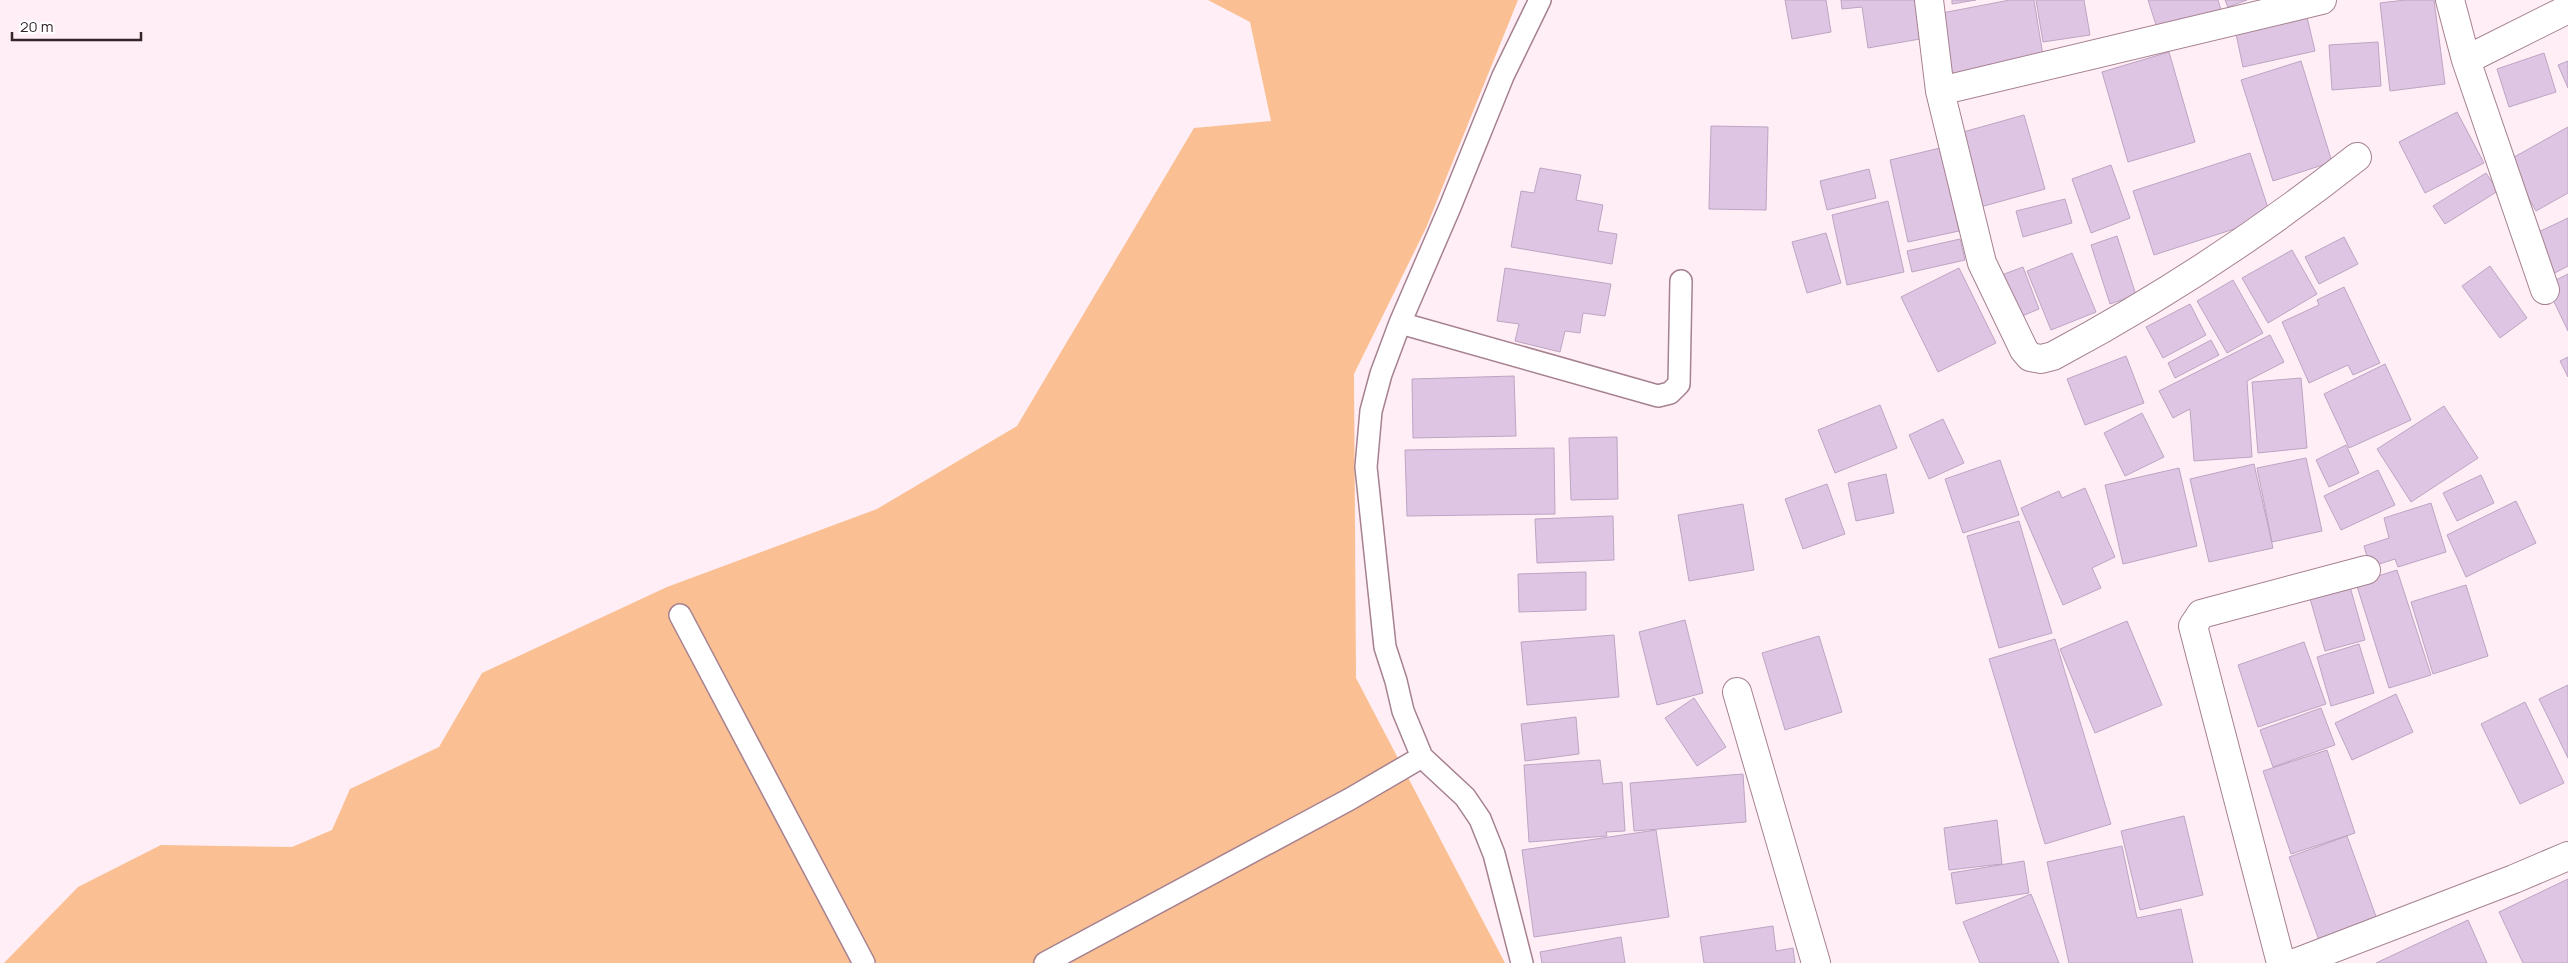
<svg xmlns="http://www.w3.org/2000/svg" width="2568" height="963" font-family="Manrope,sans-serif">
  <style>
    .green { fill: #fac093 }
    .building { fill: #dec5e4; stroke: #bda5c3 }
    .lines { fill: none; stroke-linecap: round; stroke-linejoin: round }
    .service-casing { stroke: #a68190; stroke-width: 24 }
    .minor-casing { stroke: #a68190; stroke-width: 30 }
    .service { stroke: #fff; stroke-width: 21 }
    .minor { stroke: #fff; stroke-width: 28 }
  </style>
  <rect width="100%" height="100%" fill="#ffeef5"/>
  <path class="green" d="M1208 0H1518L1426 228 1354 374 1356 678 1505 963H4L78 887 161 845 292 847 332 830 350 789 439 747 482 673 667 587 877 509 1017 426 1194 128 1271 121 1250 22Z"/>
  <path class="building" d="M1785 0H1826L1831 32 1792 39Z
    M1841 0H1920L1926 38 1868 48 1862 7 1842 9Z
    M1952 0H1976L1952 4Z
    M2010 0H2034L2044 62 1953 79 1942 13Z
    M2036 0H2084L2090 35 2043 42Z
    M2148 0H2218L2221 10 2158 31Z
    M2225 0H2247L2228 7Z
    M2405 0H2434L2445 84 2390 91 2380 3Z
    M2307 17 2315 51 2243 67 2236 34Z
    M2378 42 2381 86 2332 90 2329 45Z
    M2169 52 2195 142 2128 162 2102 72Z
    M2544 53 2556 92 2509 107 2497 69Z
    M2301 61 2332 162 2273 181 2241 80Z
    M2568 61V88L2558 65Z
    M2457 112 2484 163 2425 193 2399 142Z
    M2024 115 2045 189 1977 208 1956 134Z
    M1711 126 1768 127 1766 210 1709 209Z
    M2568 127V193L2536 211 2507 161Z
    M1940 148 1959 231 1908 242 1890 160Z
    M2250 153 2271 217 2154 255 2133 191Z
    M2111 165 2130 218 2091 233 2072 179Z
    M1540 168 1581 175 1576 200 1603 205 1598 231 1617 234 1612 264 1511 247 1521 191 1534 193Z
    M1869 169 1876 198 1827 210 1820 181Z
    M2486 173 2498 191 2445 224 2433 206Z
    M2065 199 2072 223 2023 237 2016 211Z
    M1888 201 1904 272 1847 285 1832 215Z
    M2568 218V266L2549 276 2530 236Z
    M1826 233 1841 283 1807 293 1792 242Z
    M2117 236 2136 295 2110 304 2091 245Z
    M2344 237 2358 264 2319 284 2305 257Z
    M1960 239 1965 260 1912 272 1907 251Z
    M2292 250 2317 294 2268 323 2242 278Z
    M2072 253 2096 312 2051 330 2027 271Z
    M2490 266 2527 318 2500 338 2462 286Z
    M2023 267 2039 309 2015 319 1999 276Z
    M1505 268 1611 284 1605 316 1583 313 1580 333 1565 331 1560 352 1515 341 1519 324 1497 321Z
    M1959 268 1996 343 1938 372 1901 297Z
    M2568 274V331L2546 285Z
    M2233 280 2263 333 2227 353 2197 301Z
    M2344 287 2380 363 2353 375 2348 365 2309 383 2282 322 2319 305 2317 300Z
    M2190 304 2206 335 2163 358 2146 327Z
    M2270 335 2284 362 2247 381 2252 457 2194 461 2190 409 2173 418 2159 391Z
    M2211 340 2219 355 2175 378 2168 363Z
    M2126 356 2144 403 2085 425 2067 379Z
    M2568 357V377L2560 361Z
    M2385 364 2411 420 2349 448 2324 394Z
    M1514 376 1516 436 1413 438 1412 379Z
    M2301 378 2307 448 2258 453 2252 382Z
    M1880 405 1897 448 1835 473 1818 430Z
    M2444 406 2478 458 2411 502 2377 449Z
    M2142 413 2164 457 2125 476 2104 433Z
    M1943 419 1964 463 1929 479 1909 435Z
    M1617 437 1618 499 1571 500 1569 438Z
    M2346 445 2359 473 2329 487 2316 460Z
    M1554 448 1555 514 1407 516 1405 450Z
    M2306 458 2322 531 2272 542 2257 468Z
    M2000 460 2019 515 1963 533 1945 479Z
    M2254 464 2273 548 2209 562 2190 479Z
    M2179 468 2197 546 2123 564 2105 485Z
    M2378 470 2395 505 2341 530 2324 496Z
    M1886 474 1894 513 1856 521 1848 483Z
    M2481 475 2494 503 2457 521 2443 493Z
    M1827 484 1845 534 1803 549 1785 499Z
    M2085 488 2115 557 2092 568 2101 588 2063 605 2021 508 2059 491 2062 498Z
    M2516 501 2536 543 2466 577 2447 535Z
    M2431 503 2446 552 2398 567 2395 559 2370 567 2364 546 2389 538 2384 518Z
    M1743 504 1754 570 1689 581 1678 515Z
    M1613 516 1614 560 1537 563 1535 519Z
    M2019 521 2052 633 1999 648 1967 536Z
    M2397 570 2431 675 2389 688 2356 583Z
    M1586 572V610L1519 612 1518 574Z
    M2349 583 2365 640 2325 651 2309 595Z
    M2466 585 2488 656 2433 674 2411 602Z
    M1685 620 1703 693 1657 705 1639 632Z
    M2127 621 2162 705 2095 733 2060 649Z
    M1614 635 1619 697 1527 705 1521 642Z
    M1819 636 1842 712 1785 730 1762 653Z
    M2055 639 2111 824 2045 844 1989 659Z
    M2304 642 2326 704 2258 727 2238 665Z
    M2359 644 2374 693 2331 706 2317 657Z
    M2568 685V758L2539 699Z
    M2396 694 2413 732 2352 760 2335 723Z
    M1694 698 1726 747 1697 766 1665 718Z
    M2525 702 2564 783 2520 804 2481 724Z
    M2321 708 2335 745 2273 767 2260 730Z
    M1576 717 1579 754 1525 761 1521 724Z
    M2327 750 2355 833 2291 854 2263 771Z
    M1600 760 1603 784 1622 782 1625 831 1606 832 1607 836 1529 842 1524 765Z
    M1743 774 1746 822 1634 831 1630 783Z
    M2184 816 2203 895 2140 910 2121 831Z
    M1997 820 2002 864 1949 870 1944 828Z
    M1656 830 1669 917 1534 937 1522 850Z
    M2347 836 2378 922 2320 943 2289 857Z
    M2122 846 2137 918 2181 909 2193 963H2069L2047 862Z
    M2024 861 2029 893 1956 904 1951 873Z
    M2568 879V963H2523L2499 912Z
    M2031 894 2059 963H1980L1963 922Z
    M2468 920 2487 963H2376Z
    M1773 926 1776 951 1793 948 1795 963H1704L1700 937Z
    M1621 937 1625 963H1542L1540 952Z"/>
  <g class="lines">
    <defs>
      <path id="service" d="M1400 323 1658 396 1670 393 1679 384 1681 281
        M680 615 864 963
        M1045 963 1350 799 1422 757
        M1522 963 1494 854 1480 819 1465 797 1422 757 1403 711 1396 681 1385 647 1366 467 1371 411 1381 374 1400 323 1450 207 1503 76 1540 0"/>
      <path id="minor" d="M1929 0 1940 91 1982 263 2024 350 2030 357 2041 359 2053 356C2160 299 2262 232 2357 157
        M2450 0 2466 60 2568 9
        M2466 60 2545 290
        M1940 91 2322 0
        M1737 692 1816 963
        M2281 963 2193 626 2201 614 2366 570
        M2295 963 2514 879 2568 856"/>
    </defs>
    <use href="#service" class="service-casing"/>
    <use href="#minor" class="minor-casing"/>
    <use href="#service" class="service"/>
    <use href="#minor" class="minor"/>
  </g>
  <path d="M12 32v8h129v-8" fill="none" stroke="#34252b" stroke-width="2.5"/>
  <text x="20" y="32" font-size="15" fill="#34252b" stroke="#ffffff" stroke-width="4" paint-order="stroke">20 m</text>
</svg>
